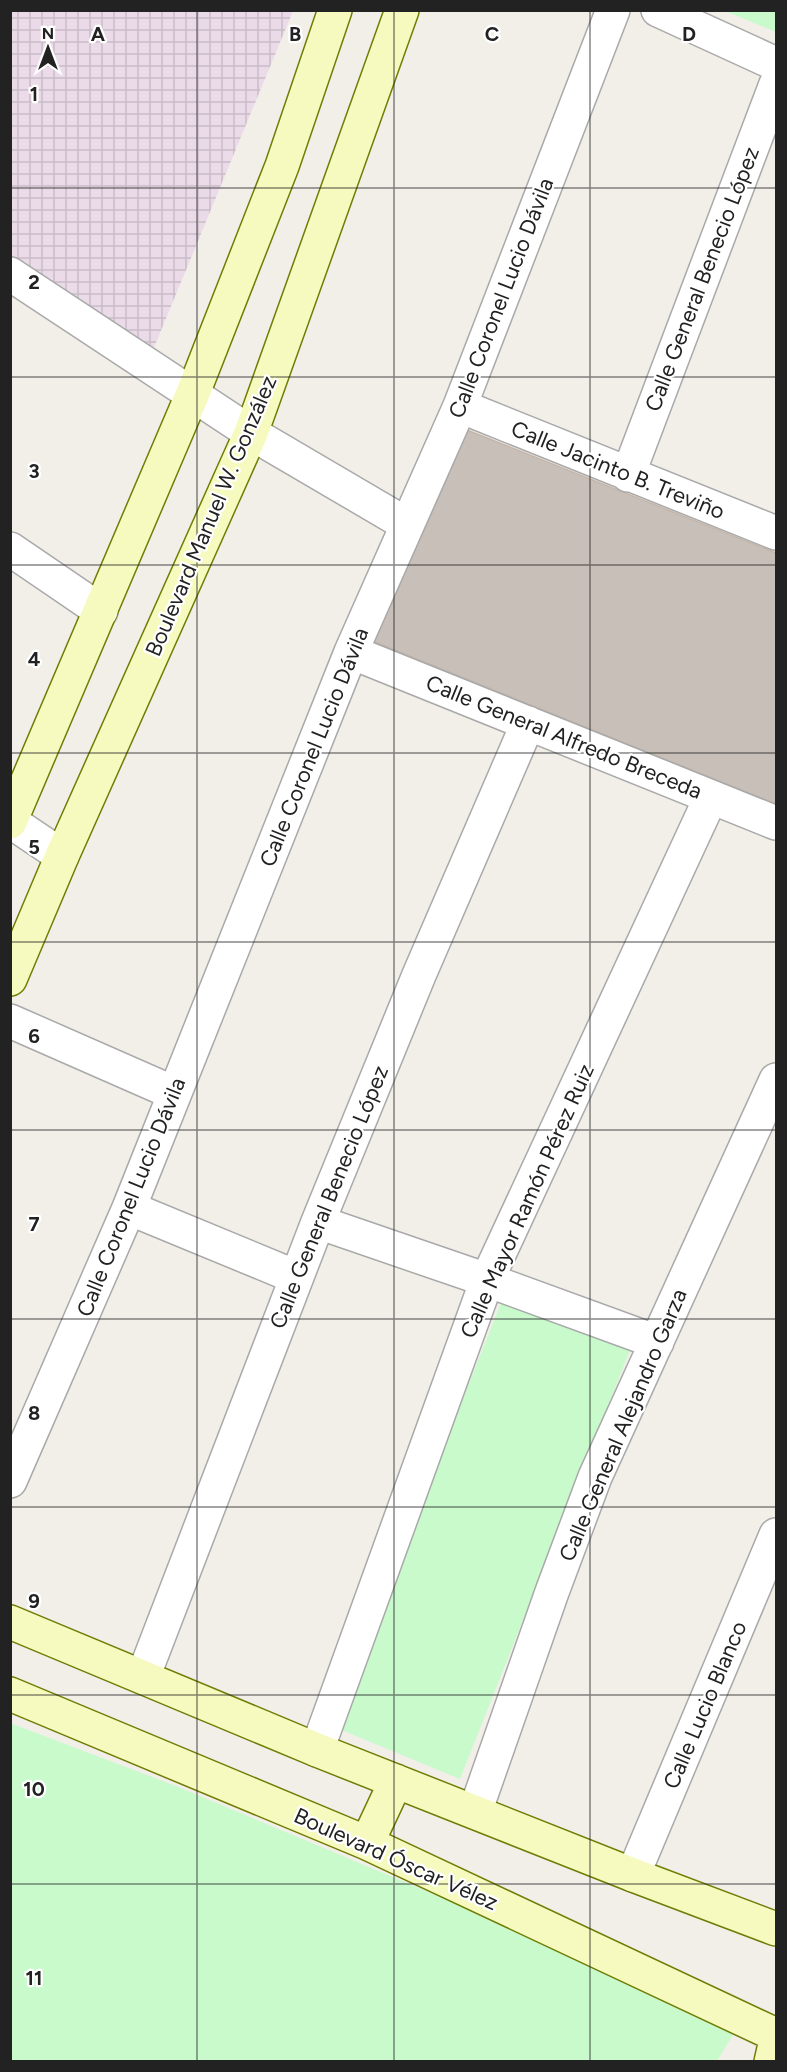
<svg xmlns="http://www.w3.org/2000/svg" width="787" height="2072" font-family="Figtree,sans-serif">
  <style>
    .industrial { fill: url(#industrial-grid) }
    .park { fill: #c8facc }
    .building { fill: #c7bfb8; stroke: #c4b6ab; stroke-width: 1.5 }
    .lines { fill: none; stroke-linecap: round; stroke-linejoin: round }
    .street-casing { stroke: #a9a9a9; stroke-width: 36 }
    .secondary-casing { stroke: #707d05; stroke-width: 36 }
    .street { stroke: #fff; stroke-width: 33 }
    .secondary { stroke: #f7fabf; stroke-width: 33 }
    .grid { fill: none; stroke: #222; stroke-width: 1.5; stroke-opacity: 0.55 }
    .labels { text-anchor: middle; dominant-baseline: central; stroke-width: 4.5; stroke-linejoin: round; paint-order: stroke }
    .street-label { font-size: 22px; fill: #222; stroke: #fff }
    .grid-label { font-size: 20px; text-anchor: middle; font-weight: bold; fill: #222; stroke: #fff; stroke-width: 4.5; stroke-linejoin: round; paint-order: stroke }
  </style>
  <defs>
    <pattern id="industrial-grid" width="8" height="8" patternUnits="userSpaceOnUse" patternTransform="scale(1.5)"><rect width="8" height="8" fill="#ebdbe8"/><path d="M0 4h8M4 0v8" fill="none" stroke="#c9bcc7"/></pattern>
  </defs>
  <rect width="100%" height="100%" fill="#f2efe9"/>
  <path class="industrial" d="M10 11H293L148 362 11 269Z"/>
  <path class="park" d="M725 11H776V32Z
    M503 1298 630 1350 460 1779 332 1726Z
    M10 1723 176 1786 740 2023 717 2061H11Z"/>
  <path class="building" d="M462 428 776 553V804L370 640Z"/>
  <g class="lines">
    <defs>
      <path id="street" d="M658 10 776 64
        M10 274 251 433 406 524
        M460 406 776 533
        M628 475 776 84
        M10 549 101 611
        M351 652 776 823
        M10 821 62 856
        M10 1021 174 1093
        M129 1208 296 1277
        M318 1222 487 1280 657 1342
        M10 1481 129 1208 351 652 460 406 613 10
        M143 1677 318 1222 419 975 528 723
        M317 1750 487 1280 711 797
        M475 1812 552 1592 595 1477 776 1080
        M633 1875 776 1535"/>
      <path id="secondary" d="M10 822 193 393 282 166 335 10
        M10 979 62 856 251 433 402 10
        M10 1622 317 1750 633 1875 776 1929
        M10 1694 367 1843 776 2035
        M367 1843 396 1781
        M771 2062 776 2040"/>
    </defs>
    <use href="#street" class="street-casing"/>
    <use href="#secondary" class="secondary-casing"/>
    <use href="#street" class="street"/>
    <use href="#secondary" class="secondary"/>
  </g>
  <path class="grid" d="M197 10V2062M394 10V2062M590 10V2062M10 188H776M10 377H776M10 565H776M10 753H776M10 942H776M10 1130H776M10 1319H776M10 1507H776M10 1695H776M10 1884H776"/>
  <g class="labels">
    <g class="street-label">
      <text transform="translate(702 279) rotate(-69)">Calle General Benecio López</text>
      <text transform="translate(501 298) rotate(-69)">Calle Coronel Lucio Dávila</text>
      <text transform="translate(618 470) rotate(22)">Calle Jacinto B. Treviño</text>
      <text transform="translate(211 516) rotate(-67)">Boulevard Manuel W. González</text>
      <text transform="translate(564 737) rotate(22)">Calle General Alfredo Breceda</text>
      <text transform="translate(314 747) rotate(-68)">Calle Coronel Lucio Dávila</text>
      <text transform="translate(131 1197) rotate(-68)">Calle Coronel Lucio Dávila</text>
      <text transform="translate(329 1197) rotate(-68)">Calle General Benecio López</text>
      <text transform="translate(527 1201) rotate(-66)">Calle Mayor Ramón Pérez Ruiz</text>
      <text transform="translate(623 1425) rotate(-67)">Calle General Alejandro Garza</text>
      <text transform="translate(705 1705) rotate(-67)">Calle Lucio Blanco</text>
      <text transform="translate(396 1859) rotate(24)">Boulevard Óscar Vélez</text>
    </g>
  </g>
  <g class="grid-label">
    <text x="98" y="41">A</text>
    <text x="295" y="41">B</text>
    <text x="492" y="41">C</text>
    <text x="689" y="41">D</text>
    <text x="34" y="101">1</text>
    <text x="34" y="289">2</text>
    <text x="34" y="478">3</text>
    <text x="34" y="666">4</text>
    <text x="34" y="854">5</text>
    <text x="34" y="1043">6</text>
    <text x="34" y="1231">7</text>
    <text x="34" y="1420">8</text>
    <text x="34" y="1608">9</text>
    <text x="34" y="1796">10</text>
    <text x="34" y="1985">11</text>
  </g>
  <rect width="787" height="2072" fill="none" stroke="#222222" stroke-width="24"/>
  <g transform="translate(48 48)" stroke="#ffffff" stroke-width="4.5" paint-order="stroke">
  <path d="M0-4.5L10 22L0 15L-10 22Z" fill="#222222"/>
  <text y="-9" font-size="16" font-weight="bold" text-anchor="middle" fill="#222222">N</text>
  </g>
</svg>
